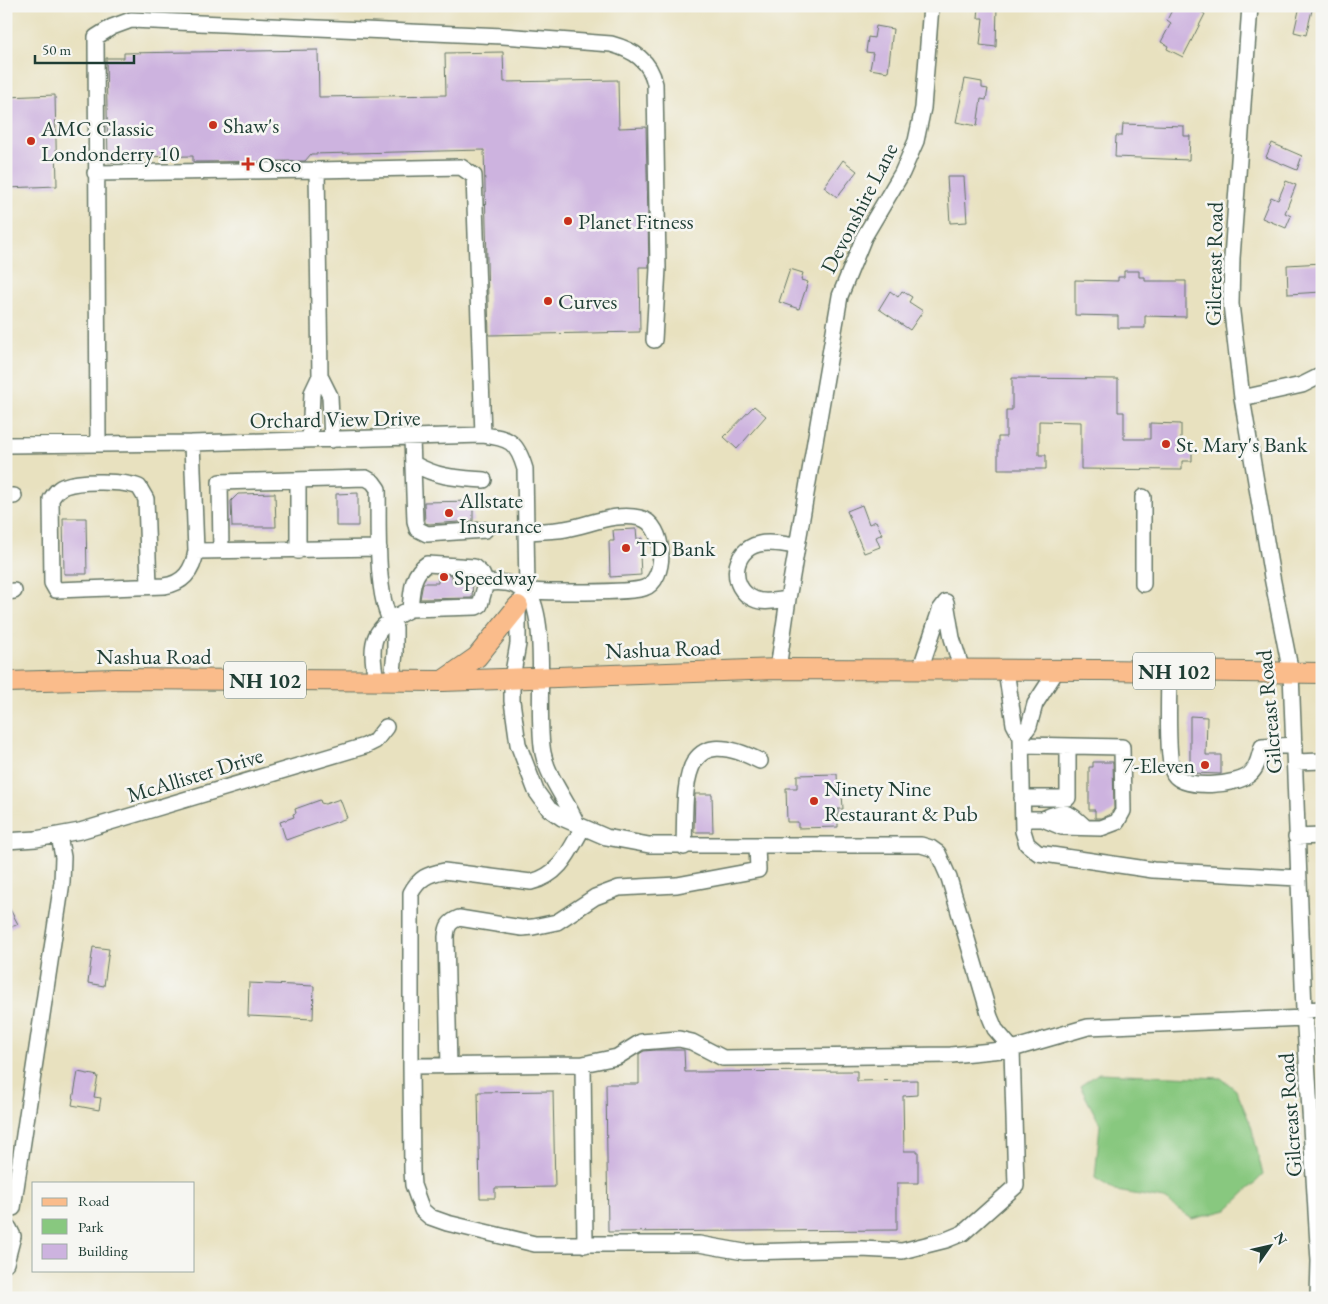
<svg xmlns="http://www.w3.org/2000/svg" width="1328" height="1304" font-family="'EB Garamond',serif">
  <style>
    .green { fill: #88c87f; stroke: #54825a }
    .building { fill: #cdb3df }
    .lines { fill: none; stroke-linecap: round; stroke-linejoin: round }
    .minor-casing { stroke: #657665; stroke-width: 18 }
    .major-casing { stroke: #657665; stroke-width: 22 }
    .minor { stroke: #fff; stroke-width: 15 }
    .major { stroke: #fabc8b; stroke-width: 20 }
    .poi-dot { fill: #c8321e; stroke: #f6f6f2; stroke-width: 2 }
    .labels { text-anchor: middle; dominant-baseline: central; stroke-width: 5; stroke-linejoin: round; paint-order: stroke }
    .shield { fill: #f6f6f2; stroke: #60746d; stroke-width: 1 }
    .shield-label { font-size: 21px; font-weight: bold; fill: #1f3d34 }
    .poi-label { font-size: 22px; fill: #1f3d34; stroke: #f6f6f2; text-anchor: start }
    .street-label { font-size: 22px; fill: #1f3d34; stroke: #f6f6f2 }
  </style>
  <rect width="100%" height="100%" fill="#f6f6f2"/>
  <filter id="ink" filterUnits="userSpaceOnUse"><feTurbulence type="fractalNoise" baseFrequency=".02" numOctaves="2"/><feDisplacementMap in="SourceGraphic" scale="10" xChannelSelector="R" yChannelSelector="G"/><feConvolveMatrix kernelMatrix="1 2 1 2 8 2 1 2 1" color-interpolation-filters="sRGB"/></filter>
  <filter id="wash" filterUnits="userSpaceOnUse"><feTurbulence type="fractalNoise" baseFrequency=".0096" numOctaves="4" result="noise"/><feDisplacementMap in="SourceGraphic" scale="20" xChannelSelector="R" yChannelSelector="G"/><feGaussianBlur stdDeviation="1.12" result="paint"/><feColorMatrix in="noise" values="0 0 0 0 0 0 0 0 0 0 0 0 0 0 0 0 0 1.4 0 .05"/><feComposite in="paint" operator="in"/></filter>
  <g filter="url(#wash)">
    <rect width="100%" height="100%" fill="#e8e1bf"/>
    <path class="green" d="M1099 1073 1221 1078 1236 1090 1251 1125 1263 1175 1227 1210 1192 1219 1164 1199 1116 1191 1095 1178 1100 1124 1080 1086Z"/>
    <g id="blocks">
      <path class="building" d="M979 6H997L996 47 980 45 983 18H978Z
        M1174 6 1188 10 1190 6 1205 14 1183 57 1167 49 1168 46 1161 42 1171 23 1167 20Z
        M1300 6H1313L1306 35 1294 32Z
        M876 26 893 29 888 72 870 69 873 53 866 52 868 37 874 38Z
        M318 50 319 97 446 95 445 53 503 52 504 82 618 80 619 128 646 127 649 267H639L640 332 489 335 484 150 311 154 305 161 193 162V156L133 157V162H108L106 58H124V53Z
        M965 79 982 82V88L988 89 986 100 981 99 977 126 956 122Z
        M55 95 57 186 6 188V97Z
        M1123 124 1184 126V136H1190L1189 160 1115 157 1116 136H1122Z
        M1272 143 1302 156 1297 170 1266 157Z
        M843 160 857 171 837 197 824 187Z
        M947 177H964L967 222 950 223Z
        M1286 181 1296 185 1285 213 1291 216 1286 228 1262 218 1271 197 1278 200Z
        M1322 263V292L1288 294 1287 265Z
        M790 269 803 273 801 280 808 282 799 309 779 302Z
        M1124 271H1139V277H1145V281H1186V317L1145 316V328H1118V316L1075 315V280L1118 281V277H1124Z
        M890 291 898 297 902 291 912 297 909 302 923 311 910 330 879 309Z
        M1012 378 1118 379V412H1124V439H1150V423L1181 424V449H1192V461H1182V470L1081 469V422L1039 421V455H1046V469H998V437H1006V410H1012Z
        M754 406 766 416 737 449 724 437Z
        M275 493 276 527H232L231 501 238 494Z
        M358 493V526H336V494Z
        M473 501V521L429 524 425 523 424 502Z
        M862 505 869 524 876 521 882 534 876 537 880 547 864 553 847 511Z
        M63 518H86L87 574H64Z
        M636 529 637 539 643 538 644 555H640L641 575 610 577 609 541H614L613 530Z
        M438 574 452 575V583L473 582 472 598 420 599 423 583H438Z
        M1190 716 1207 717 1206 755H1221V774L1190 773Z
        M1093 762H1113L1114 809 1110 814 1102 818H1095V810H1089V767H1093Z
        M837 774 838 793H842L843 809H838V827L798 828V822H787L786 788H797V775Z
        M695 794H712L713 832H694Z
        M340 799 347 818 286 840 280 822 294 817 293 814 296 813 295 809 320 800 321 803 325 804Z
        M6 902 18 924 6 930Z
        M93 947 109 949 104 986 88 983Z
        M249 983 314 986 313 1019 248 1016Z
        M655 1050H684L685 1072 857 1071V1081L917 1080V1095L903 1096 904 1151H918V1183H897V1230L608 1232 606 1084H639V1054L644 1051Z
        M78 1072 98 1076 94 1097 101 1098 99 1110 72 1105Z
        M553 1091 555 1187 495 1188V1198H480L478 1092Z"/>
    </g>
  </g>
  <g filter="url(#ink)">
    <use href="#blocks" fill-opacity="0" stroke="#657665" stroke-width="1"/>
    <g class="lines">
      <defs>
        <path id="minor" d="M1250 6 1232 258 1231 304 1242 398 1272 577 1291 673 1304 1010 1319 1261 1318 1298
          M95 173 317 170
          M320 376 317 170 461 167 474 176 483 435
          M1242 398 1302 385 1322 375
          M412 439 415 521 417 529 427 534 485 530
          M310 440 312 393 320 376 330 396 332 440
          M98 443 96 37 112 27 131 20 503 36 611 44C633 50 650 60 655 84L658 268 654 340
          M6 445 192 443 483 435C510 438 517 442 525 469L527 590C550 622 535 712 543 753 548 778 566 799 576 822
          M414 464C439 478 457 478 484 480
          M6 496H14
          M1143 497V584
          M797 546C785 545 771 541 759 544 732 550 728 588 754 599 764 604 777 600 788 599L840 296 864 237 902 173 916 141 923 108 931 6
          M196 551 379 548
          M221 551 220 482 366 478 373 482 378 489C379 521 374 604 395 627V652L392 681
          M298 551V480
          M149 586 146 499 139 487C124 481 80 480 65 486 58 488 55 493 51 499L52 583 56 590 164 586C184 583 193 570 196 551L192 443
          M527 590 518 606V644L512 678V701L518 744 536 791 549 809 562 818 606 837 649 845H921L931 848 938 853 949 878 990 1017 995 1029 1012 1049 1088 1027 1304 1018
          M6 592 14 591
          M946 602 952 638 962 670
          M410 609 476 607 480 605 486 583
          M778 669 788 599
          M920 670 940 610 946 602
          M1006 670 1014 724 1021 737 1023 831 1027 844 1038 853 1153 870 1298 878
          M1169 671C1169 690 1166 761 1174 774 1184 790 1237 786 1250 774 1258 767 1259 756 1262 747L1295 745
          M376 680C369 639 372 628 410 609 412 592 411 574 427 564L474 567 482 574 486 583C492 583 498 582 505 583 512 583 519 588 526 590 542 593 630 593 644 588 668 580 666 524 640 518 615 512 589 525 565 529 553 531 539 531 527 532
          M1021 737 1029 726 1035 704 1057 670
          M1022 745 1122 747 1123 811 1117 822 1101 828 1062 827 1043 819H1023
          M1296 762 1322 761
          M1022 798H1068V746
          M1043 819C1065 809 1068 811 1085 827
          M1296 837 1322 836
          M6 841 36 839 80 831 365 746 375 741 386 727
          M684 847C686 790 677 719 760 761
          M1304 1010 1322 1009
          M583 1064 585 1245
          M411 1066 412 1171 413 1185 422 1210 430 1217 447 1223 535 1244H699L744 1252 861 1249 902 1251 946 1240 963 1233 1016 1186 1012 1049 951 1055 723 1058 692 1042 679 1039 641 1042 617 1057 583 1064 411 1066V893C419 878 428 874 444 871L531 882C560 875 569 852 583 827
          M449 1066 446 937C447 926 449 922 459 918L522 928 533 927 557 922 595 897 619 888 677 885 758 870 757 846
          M6 1207 13 1208 62 882 63 857 59 836
          M6 1263 13 1236 9 1228"/>
        <path id="major" d="M444 680 477 657 518 606
          M6 682 117 679 443 681 778 669 1101 670 1322 673"/>
      </defs>
      <use href="#minor" class="minor-casing"/>
      <use href="#major" class="major-casing"/>
      <use href="#minor" class="minor"/>
      <use href="#major" class="major"/>
    </g>
  </g>
  <g class="poi-dot">
    <circle cx="213" cy="125" r="5"/>
    <circle cx="31" cy="141" r="5"/>
    <path d="M245.5 156.5h5v5h5v5h-5v5h-5v-5h-5v-5h5z"/>
    <circle cx="568" cy="221" r="5"/>
    <circle cx="548" cy="301" r="5"/>
    <circle cx="1166" cy="444" r="5"/>
    <circle cx="449" cy="513" r="5"/>
    <circle cx="626" cy="548" r="5"/>
    <circle cx="444" cy="577" r="5"/>
    <circle cx="1205" cy="765" r="5"/>
    <circle cx="814" cy="801" r="5"/>
  </g>
  <g class="labels">
    <g class="shield">
      <rect x="1133" y="652.5" width="82" height="37" rx="4"/>
      <rect x="224" y="661.5" width="82" height="37" rx="4"/>
    </g>
    <g class="shield-label">
      <text x="1174" y="671">NH 102</text>
      <text x="265" y="680">NH 102</text>
    </g>
    <g class="poi-label">
      <text x="223" y="125">Shaw's</text>
      <text x="41" y="128">AMC Classic<tspan x="41" dy="25">Londonderry 10</tspan></text>
      <text x="258" y="164">Osco</text>
      <text x="578" y="221">Planet Fitness</text>
      <text x="558" y="301">Curves</text>
      <text x="1176" y="444">St. Mary's Bank</text>
      <text x="459" y="500">Allstate<tspan x="459" dy="25">Insurance</tspan></text>
      <text x="636" y="548">TD Bank</text>
      <text x="454" y="577">Speedway</text>
      <text x="1195" y="765" text-anchor="end">7-Eleven</text>
      <text x="824" y="788">Ninety Nine<tspan x="824" dy="25">Restaurant &amp; Pub</tspan></text>
    </g>
    <g class="street-label">
      <text transform="translate(859 208) rotate(-63)">Devonshire Lane</text>
      <text transform="translate(1214 264) rotate(-89)">Gilcreast Road</text>
      <text transform="translate(335 419) rotate(-1)">Orchard View Drive</text>
      <text transform="translate(663 649) rotate(-2)">Nashua Road</text>
      <text x="154" y="656">Nashua Road</text>
      <text transform="translate(1269 712) rotate(-95)">Gilcreast Road</text>
      <text transform="translate(195 775) rotate(-17)">McAllister Drive</text>
      <text transform="translate(1290 1115) rotate(-94)">Gilcreast Road</text>
    </g>
  </g>
  <rect width="1328" height="1304" fill="none" stroke="#f6f6f2" stroke-width="25"/>
  <rect x="32" y="1182" width="162" height="90" fill="#f6f6f2" stroke="#a0aca6"/>
  <rect x="42" y="1198" width="25" height="8" fill="#fabc8b" stroke="#a0aca6"/>
  <text x="78" y="1206" font-size="15" fill="#1f3d34">Road</text>
  <rect x="42" y="1219" width="25" height="15" fill="#88c87f" stroke="#a0aca6"/>
  <text x="78" y="1232" font-size="15" fill="#1f3d34">Park</text>
  <rect x="42" y="1244" width="25" height="15" fill="#cdb3df" stroke="#a0aca6"/>
  <text x="78" y="1256" font-size="15" fill="#1f3d34">Building</text>
  <g transform="translate(1270 1246) rotate(56)" stroke="#f6f6f2" stroke-width="4" paint-order="stroke">
  <path d="M0-4L9 19L0 12L-9 19Z" fill="#1f3d34"/>
  <text y="-8" font-size="14" font-weight="bold" text-anchor="middle" fill="#1f3d34">N</text>
  </g>
  <path d="M35 55v8h99v-8" fill="none" stroke="#1f3d34" stroke-width="2.5"/>
  <text x="42" y="55" font-size="15" fill="#1f3d34" stroke="#f6f6f2" stroke-width="4" paint-order="stroke">50 m</text>
</svg>
